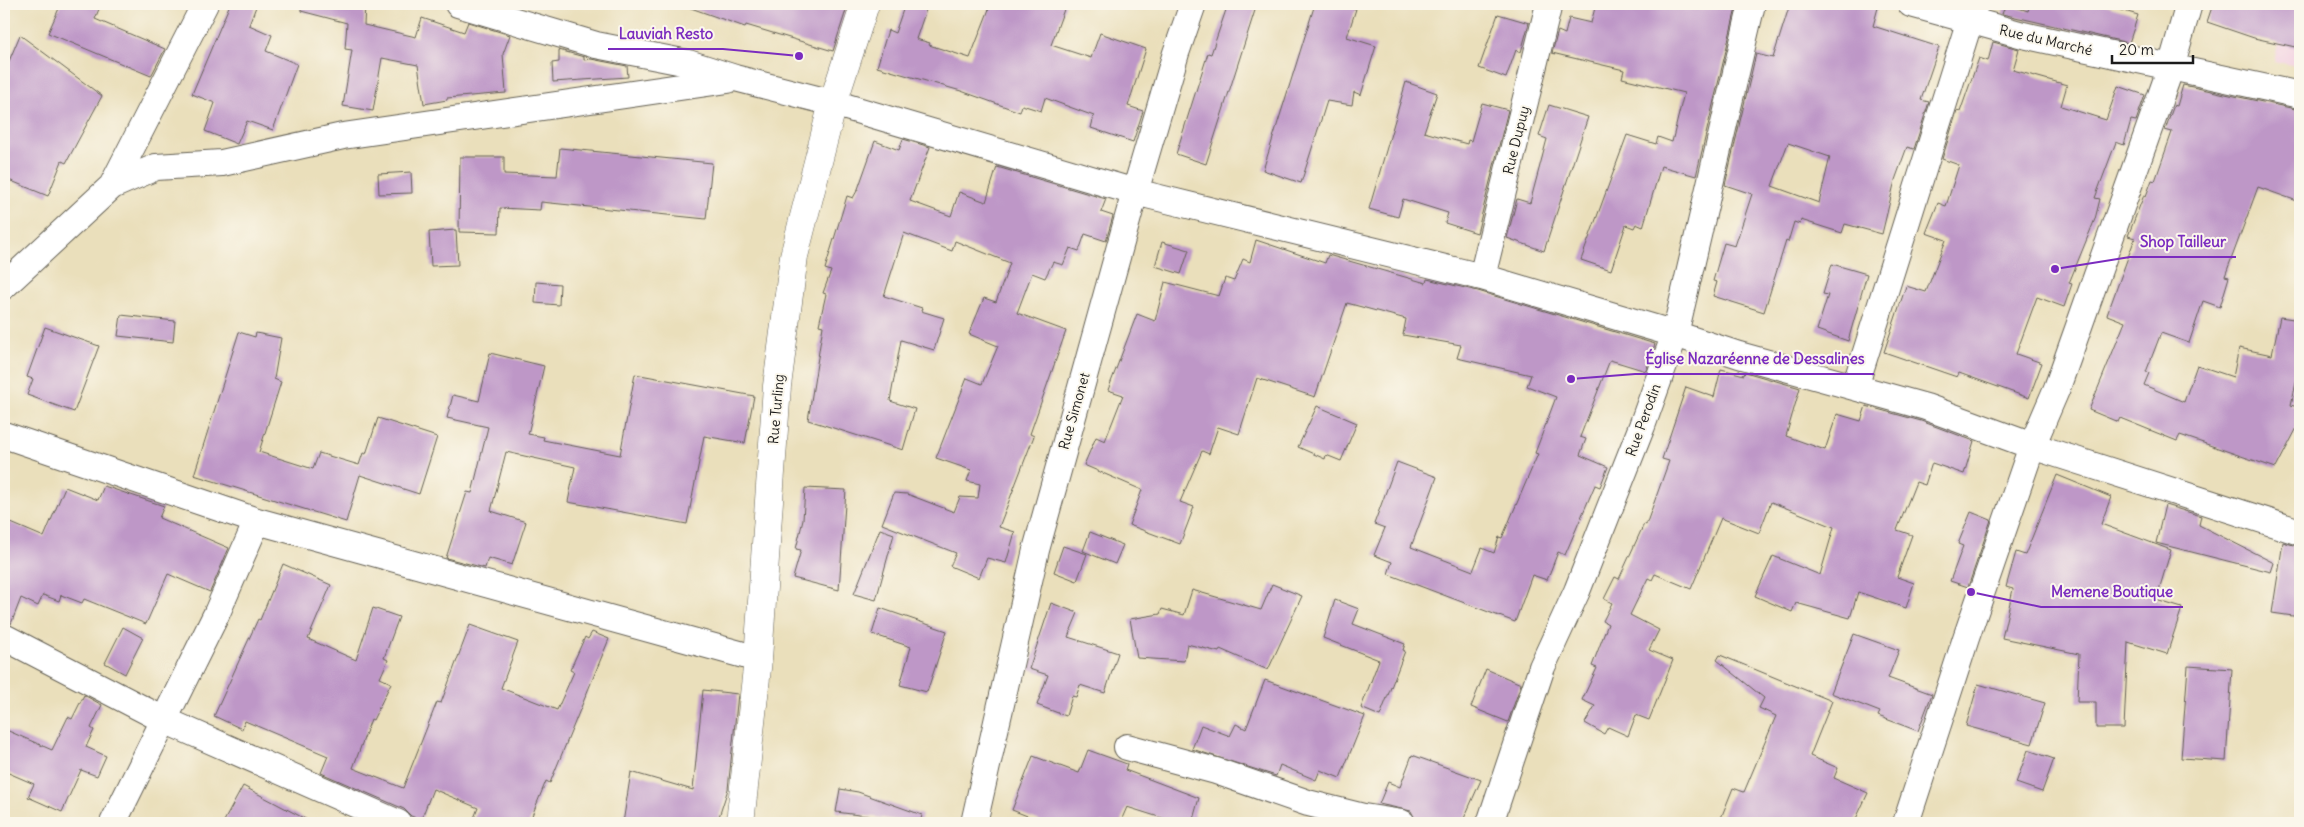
<svg xmlns="http://www.w3.org/2000/svg" width="2304" height="827" font-family="Delius,sans-serif">
  <style>
    .built { fill: #f2cfe1 }
    .building { fill: #be97c7; fill-rule: evenodd }
    .lines { fill: none; stroke-linecap: round; stroke-linejoin: round }
    .minor-casing { stroke: #646054; stroke-width: 28 }
    .secondary-casing { stroke: #646054; stroke-width: 29 }
    .minor { stroke: #fff; stroke-width: 26 }
    .secondary { stroke: #fff; stroke-width: 28 }
    .labels { text-anchor: middle; dominant-baseline: central; stroke-width: 4; stroke-linejoin: round; paint-order: stroke }
    .street-label { font-size: 14px; fill: #1c1c1c; stroke: #fbf7ec }
    .leader { fill: none; stroke: #7b2cbf; stroke-width: 2 }
    .callout-dot { fill: #7b2cbf; stroke: #fbf7ec; stroke-width: 2 }
    .callout-label { font-size: 15px; text-anchor: middle; font-weight: bold; fill: #7b2cbf; stroke: #fbf7ec; stroke-width: 4; stroke-linejoin: round; paint-order: stroke }
  </style>
  <rect width="100%" height="100%" fill="#fbf7ec"/>
  <filter id="ink" filterUnits="userSpaceOnUse"><feTurbulence type="fractalNoise" baseFrequency=".02" numOctaves="2"/><feDisplacementMap in="SourceGraphic" scale="10" xChannelSelector="R" yChannelSelector="G"/><feConvolveMatrix kernelMatrix="1 2 1 2 8 2 1 2 1" color-interpolation-filters="sRGB"/></filter>
  <filter id="wash" filterUnits="userSpaceOnUse"><feTurbulence type="fractalNoise" baseFrequency=".0096" numOctaves="4" result="noise"/><feDisplacementMap in="SourceGraphic" scale="20" xChannelSelector="R" yChannelSelector="G"/><feGaussianBlur stdDeviation="1.12" result="paint"/><feColorMatrix in="noise" values="0 0 0 0 0 0 0 0 0 0 0 0 0 0 0 0 0 1.4 0 .05"/><feComposite in="paint" operator="in"/></filter>
  <g filter="url(#wash)">
    <rect width="100%" height="100%" fill="#eadfbb"/>
    <path class="built" d="M2288 4H2300V67L2274 61Z"/>
    <g id="blocks">
      <path class="building" d="M61 4H101L95 19 165 49 151 76 48 33Z
        M230 4H257L249 25 272 35 266 51 297 64 273 130 247 121 237 144 205 131 215 103 192 94Z
        M301 4H365L364 25 416 37 422 18 464 32 468 22 510 35 503 54 506 93 447 98V100L424 104 418 65 382 58 373 111 343 106 352 50 345 49 347 23 301 11Z
        M689 4H848L833 51 746 25 745 27 688 7Z
        M905 4H928L916 39 930 43 929 45 970 58 991 4H1066L1051 45 1091 58 1100 33 1146 49 1128 106 1143 111 1133 142 1091 128 1094 116 1045 98 1041 111 1022 105 1020 112 961 91 877 67 888 30 895 33Z
        M1228 4H1257L1206 164 1176 154 1208 53 1211 54Z
        M1315 4H1340L1356 9 1347 37 1376 46 1361 95 1354 92 1352 105 1327 101 1301 183 1263 170Z
        M1596 4H1737L1696 176 1661 166 1643 227 1636 224 1634 228 1626 225 1611 270 1581 260 1627 135 1656 144 1658 137 1672 142 1684 93 1622 78 1624 70 1552 53 1558 31 1565 34 1569 18 1591 23Z
        M1790 4H1879L1873 26 1939 47 1921 100 1929 102 1914 149 1907 147 1895 180 1882 234 1845 224 1842 233 1801 220 1800 224 1794 222 1788 242 1786 241 1764 312 1713 296 1717 282 1713 281 1724 243 1735 246 1752 194 1725 185 1756 54 1773 58ZM1788 143 1830 157 1819 203 1772 186Z
        M2006 4 2028 11 2030 4H2100L2138 15 2129 43 2002 14Z
        M2213 4H2300V48L2254 38 2207 22Z
        M1498 14 1529 23 1521 52 1516 50 1506 78 1479 68Z
        M20 35 102 96 66 163 62 161 48 196 4 178V73Z
        M1993 42 2019 49 2013 70 2067 85 2061 106 2106 120 2118 86 2145 95 2136 121 2131 120 2124 145 2116 142 2095 198 2100 199 2095 219 2069 283 2072 284 2064 307 2037 297 2016 354 2042 363 2029 398 1959 373 1957 377 1884 352 1906 286 1926 292 1946 240 1926 233 1938 203 1946 206 1959 165 1942 159 1957 111 1960 112 1979 58 1988 61Z
        M559 50 584 57V60L591 59 627 66 628 77 553 82 552 63 559 62Z
        M1406 82 1437 93 1424 132 1467 144 1468 140 1471 141 1482 103 1508 110 1477 233 1445 223 1448 213 1403 199 1398 217 1369 209Z
        M2183 85 2300 110V202L2258 187 2225 276 2229 277 2220 307 2203 301 2189 343 2161 333 2146 372 2149 373 2144 385 2184 402 2197 365 2233 377 2239 348 2272 355 2280 317 2300 320V365L2291 405 2300 408V422L2276 468 2180 435 2177 441 2120 418 2118 422 2089 410 2125 322 2107 315 2135 238 2128 236 2144 195 2146 196 2152 180 2155 181 2172 132 2165 130 2174 105 2177 106Z
        M1549 105 1588 117 1544 251 1507 238 1517 199 1530 203 1547 139 1539 136Z
        M903 139 930 147 910 201 951 216 959 192 986 202 997 167 1106 199 1101 212 1113 216 1106 241 1085 234 1079 251 1070 248 1063 265 1053 262 1045 278 1032 273 1017 313 1066 331 1030 434 1034 436 999 527 1015 532 1006 563 987 558 979 578 950 566 956 553 882 524 894 493 907 494 954 512 960 497 978 498 980 484 967 481 971 470 936 458 967 378 982 384 998 346 969 334 984 298 996 302 1010 263 955 241 952 251 904 233 884 296 922 308 921 311 944 318 934 350 901 340 890 401 915 409 903 450 808 420 823 326 819 325 826 294 823 293 831 271 825 269 847 196 853 198 858 189 875 141 899 150Z
        M560 148 712 163 706 219 541 202 540 210 500 208 499 233 459 232 460 157H504V174L557 176Z
        M411 172 412 193 379 194 378 174Z
        M456 230 458 265 431 266 429 232Z
        M1256 240 1325 263 1328 255 1426 283 1427 279 1478 291 1655 344 1646 371 1610 360 1580 437 1586 439 1580 455 1608 467 1600 487 1595 485 1565 555 1558 552 1547 580 1532 575 1515 622 1388 574 1392 562 1374 555 1385 528 1374 524 1397 462 1437 477 1411 547 1473 571 1482 548 1494 553 1499 537 1502 538 1538 454 1535 453 1556 397 1527 386 1531 375 1457 358 1461 345 1403 335 1406 319 1347 303 1315 397 1257 378 1239 434 1218 427 1209 454 1202 451 1180 502 1194 507 1180 544 1129 525 1142 490 1084 465 1096 437 1105 441 1123 395 1108 390 1137 314 1155 321 1165 282 1219 296 1225 278 1234 281 1243 259 1250 262Z
        M1162 242 1189 250 1181 274 1155 266Z
        M1832 264 1867 274 1848 341 1817 330 1828 295 1823 294Z
        M536 282 560 284 559 305 535 303Z
        M121 315 175 321 173 342 118 336Z
        M45 327 99 346 74 412 27 395 33 379 27 377Z
        M239 332 255 337 256 333 281 338 274 379 281 382 259 452 313 469 319 453 359 465 363 453 366 454 378 418 437 437 419 494 360 475 346 522 194 475Z
        M490 353 544 366 528 434 544 437 543 440 620 455 635 374 754 396 745 443 704 436 687 524 568 502 575 467 506 452 491 511 526 522 512 565 488 558 485 568 446 558 467 492 472 493 488 427 447 418 453 395 479 401Z
        M1721 369 1744 375 1745 372 1800 388 1786 436 1825 450 1837 414 1861 421 1866 406 1921 421 1974 441 1964 474 1932 463 1925 485 1916 482 1897 530 1912 535 1897 577 1914 583 1906 608 1858 592 1850 618 1796 603 1792 612 1755 596 1773 556 1820 575 1834 527 1771 502 1759 533 1721 518 1691 589 1655 574 1652 580 1648 578 1630 615 1659 630 1649 650 1673 660 1649 720 1636 715 1628 736 1608 727 1604 734 1585 723 1595 706 1582 700 1597 668 1592 666 1608 624 1603 621 1612 603 1604 599 1615 577 1619 579 1644 524 1646 525 1669 461 1662 459 1686 387 1714 397Z
        M1317 406 1357 423 1341 461 1326 455 1325 459 1298 447Z
        M2057 475 2111 497 2101 524 2171 550 2156 600 2182 608 2167 654 2128 642 2124 728H2096V702H2077L2079 654 2002 638 2013 589 2006 587 2016 552 2025 555Z
        M104 486 164 506 159 518 229 548 210 592 168 574 146 624 84 599 82 603 61 595 59 601 43 595 38 606 21 598 11 624 4 622V520L44 537 65 487 98 500Z
        M805 488 846 490 839 590 793 578 801 550 796 549 803 520Z
        M2165 505 2201 516 2199 525 2274 563 2271 572 2156 543Z
        M1971 512 1991 520 1968 587 1950 581 1963 546 1958 544Z
        M880 529 894 534 876 600 854 594Z
        M1090 532 1123 545 1115 564 1083 551Z
        M2283 542 2300 547V617L2272 613Z
        M1063 546 1087 554 1077 581 1054 572Z
        M283 564 331 585 308 639 356 660 373 608 399 617 384 658 388 660 380 678 391 683 373 720 371 719 353 768 403 788 437 702 441 703 470 625 518 642 501 688 557 710 574 672 570 670 585 637 588 639 592 632 609 639 550 783 546 781 529 823H472L478 808 433 789 421 820 411 816 404 809 321 773 328 756 245 721 242 729 214 716 258 619 260 620Z
        M1272 584 1302 596 1268 670 1220 649 1219 652 1187 644 1184 661 1137 658 1130 619 1160 614 1162 609 1184 615 1192 590 1261 610Z
        M1335 600 1359 609 1353 624 1405 644 1403 650 1405 651 1380 716 1361 708 1379 660 1323 638Z
        M1051 603 1078 613 1068 637 1118 653 1105 693 1080 685 1076 697 1072 696 1066 716 1037 705 1048 675 1029 669Z
        M880 608 947 631 927 692 900 685 911 647 872 634Z
        M123 627 143 638 125 674 105 663Z
        M1854 634 1899 650 1888 678 1932 694 1918 731 1878 716 1880 712 1831 693Z
        M1720 655 1832 701 1810 756 1838 768 1834 778 1868 793 1854 823H1719L1733 788 1744 792 1776 716 1759 708 1764 698 1717 660Z
        M2188 666 2232 669 2226 761 2181 758Z
        M1486 669 1521 684 1508 722 1471 707Z
        M1265 680 1365 716 1340 778 1320 770 1316 780 1280 765 1276 776 1192 749 1201 725 1230 736 1236 724 1246 729Z
        M1978 684 2045 703 2032 744 1966 726Z
        M703 690 738 694 728 789 717 823H623L631 772 693 790Z
        M84 695 102 705 91 728 94 730 86 747 106 756 97 776 81 770 62 812 28 797 34 784 4 771V729L52 750 68 717 72 719Z
        M1088 750 1127 764 1125 770 1199 798 1192 823H1178L1127 807 1120 823H1045L1012 810 1033 756 1079 773Z
        M2028 750 2054 759 2042 792 2016 783Z
        M1412 755 1481 780 1462 823H1417L1411 811 1379 804 1388 782 1400 787Z
        M243 786 313 823H223Z
        M840 789 858 792 922 815 920 823 836 812Z"/>
    </g>
  </g>
  <g filter="url(#ink)">
    <use href="#blocks" fill-opacity="0" stroke="#646054" stroke-width="1"/>
    <g class="lines">
      <defs>
        <path id="minor" d="M458 4 596 45 688 63 735 78 833 103 1135 192 1482 277 1675 334 1739 355 1926 407 2032 446 2300 532
          M1911 4 2023 35 2300 95
          M112 186 156 167 222 163 343 136 728 80
          M1482 277 1549 4
          M4 286 112 186 205 4
          M1855 387 1975 4
          M4 435 257 521 758 659
          M4 637 164 720 398 823
          M1127 747 1216 771 1308 803 1364 817 1402 823
          M113 823 216 615 257 521
          M974 823 1036 550 1135 192 1176 53 1193 4
          M1490 823 1542 667 1577 591 1642 426 1675 334 1752 4
          M1906 823 1966 638 2032 446 2057 388 2171 67 2189 4"/>
        <path id="secondary" d="M740 823 758 659 777 386 794 256 833 103 865 4"/>
      </defs>
      <use href="#minor" class="minor-casing"/>
      <use href="#secondary" class="secondary-casing"/>
      <use href="#minor" class="minor"/>
      <use href="#secondary" class="secondary"/>
    </g>
  </g>
  <g class="labels">
    <g class="street-label">
      <text transform="translate(2046 40) rotate(13)">Rue du Marché</text>
      <text transform="translate(1516 140) rotate(-76)">Rue Dupuy</text>
      <text transform="translate(776 409) rotate(-85)">Rue Turling</text>
      <text transform="translate(1074 411) rotate(-74)">Rue Simonet</text>
      <text transform="translate(1643 420) rotate(-70)">Rue Perodin</text>
    </g>
  </g>
  <path class="leader" d="M799 56L723 49H608M2055 269L2130 257H2236M1571 379L1635 374H1874M1971 592L2041 607H2183"/>
  <g class="callout-dot">
    <circle cx="799" cy="56" r="5"/>
    <circle cx="2055" cy="269" r="5"/>
    <circle cx="1571" cy="379" r="5"/>
    <circle cx="1971" cy="592" r="5"/>
  </g>
  <g class="callout-label">
    <text x="666" y="39">Lauviah Resto</text>
    <text x="2183" y="247">Shop Tailleur</text>
    <text x="1755" y="364">Église Nazaréenne de Dessalines</text>
    <text x="2112" y="597">Memene Boutique</text>
  </g>
  <rect width="2304" height="827" fill="none" stroke="#fbf7ec" stroke-width="20"/>
  <path d="M2112 55v8h81v-8" fill="none" stroke="#1c1c1c" stroke-width="2.5"/>
  <text x="2119" y="55" font-size="15" fill="#1c1c1c" stroke="#fbf7ec" stroke-width="4" paint-order="stroke">20 m</text>
</svg>
